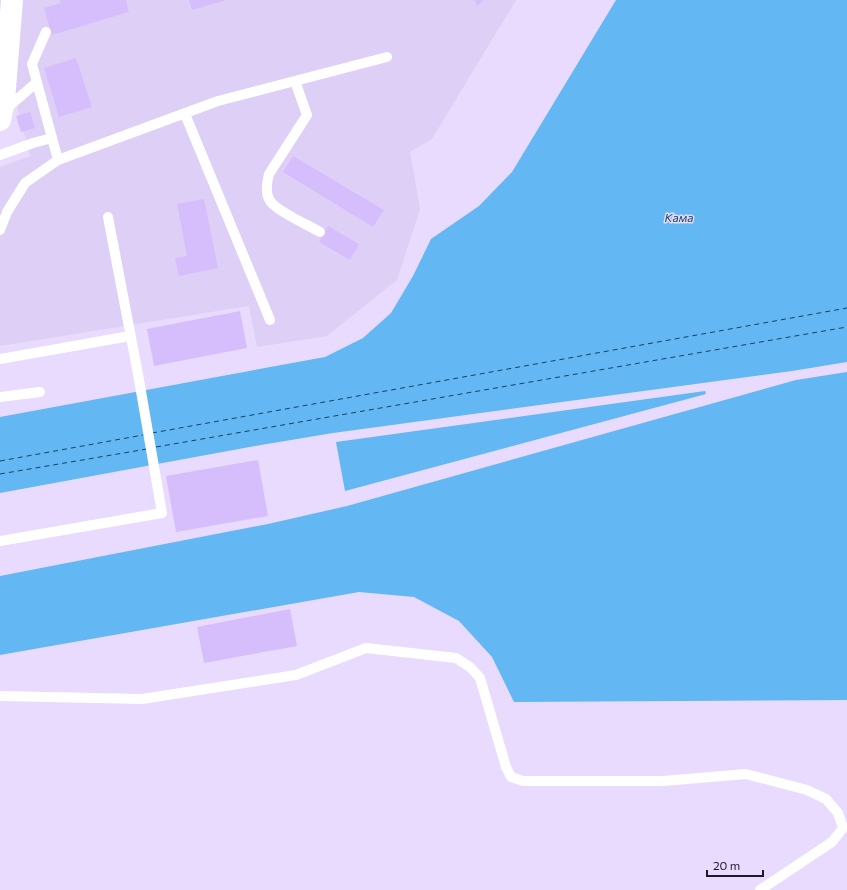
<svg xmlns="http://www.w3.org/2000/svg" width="847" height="890" font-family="Commissioner,sans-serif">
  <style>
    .built { fill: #decff7 }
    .water { fill: #63b7f3 }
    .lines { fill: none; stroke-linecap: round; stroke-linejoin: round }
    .ferry { stroke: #154362; stroke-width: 1; stroke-dasharray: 5 4; stroke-linecap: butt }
    .building { fill: #d6befd }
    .service { stroke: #fff; stroke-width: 10 }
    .tertiary { stroke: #fff; stroke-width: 22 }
    .labels { text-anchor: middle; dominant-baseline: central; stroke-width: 3; stroke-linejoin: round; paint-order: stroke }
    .water-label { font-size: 12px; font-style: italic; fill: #154362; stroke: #e8dbfd }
  </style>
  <rect width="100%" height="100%" fill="#e8dbfd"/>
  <path class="built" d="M0 0H516L432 139 410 152 420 209 397 280 327 336 257 347 249 306 0 346V167L30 156 0 43Z"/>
  <path class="water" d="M616 0H847V362L792 371 333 433 255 446 0 493V417L325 357 363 338 391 313 413 276 431 239 479 206 512 172Z
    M847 372V700L514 702 492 657 459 621 414 597 359 592 0 655V576L268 524 347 506 796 380Z
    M705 391 706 394 345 491 336 442Z"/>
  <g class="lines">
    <path class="ferry" d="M152 433 847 308
      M156 447 847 327
      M0 461 143 435
      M0 474 147 449"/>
  </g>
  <path class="building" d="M60 0H126L129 12 52 35 44 8 61 3Z
    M189 0H226L192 10Z
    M475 0H484L477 6Z
    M76 58 92 107 59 117 44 68Z
    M30 112 35 128 21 132 16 116Z
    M293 156 384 210 373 227 283 172Z
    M204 199 218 268 179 276 175 258 187 256 177 204Z
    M328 226 359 244 350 260 319 242Z
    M240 311 247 348 154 366 147 329Z
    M258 460 268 516 176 532 166 476Z
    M290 609 297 646 204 663 197 627Z"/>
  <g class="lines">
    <path class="service" d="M46 32 32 64 58 160
      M295 81 307 115 269 174C262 200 271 205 292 217 301 222 311 227 320 232
      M6 109 37 82
      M185 114 270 320
      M0 155 33 143 52 138
      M0 230 7 212 25 183 58 160 218 101 387 57
      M0 359 130 336
      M0 397 40 392
      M0 541 162 513 138 374 108 217
      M0 696 142 699 296 675 366 648 456 658 470 667 480 678 506 767 511 777 523 781H663L746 774 807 790 826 799 838 813 843 828 832 842 760 890"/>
    <path class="tertiary" d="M0 120 4 101 12 0"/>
  </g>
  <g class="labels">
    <g class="water-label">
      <text x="679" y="217">Кама</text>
    </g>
  </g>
  <path d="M707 870v6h56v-6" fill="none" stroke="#1f1928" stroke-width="2"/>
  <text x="713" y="870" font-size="12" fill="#1f1928" stroke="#e8dbfd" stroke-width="3" paint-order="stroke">20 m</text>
</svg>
